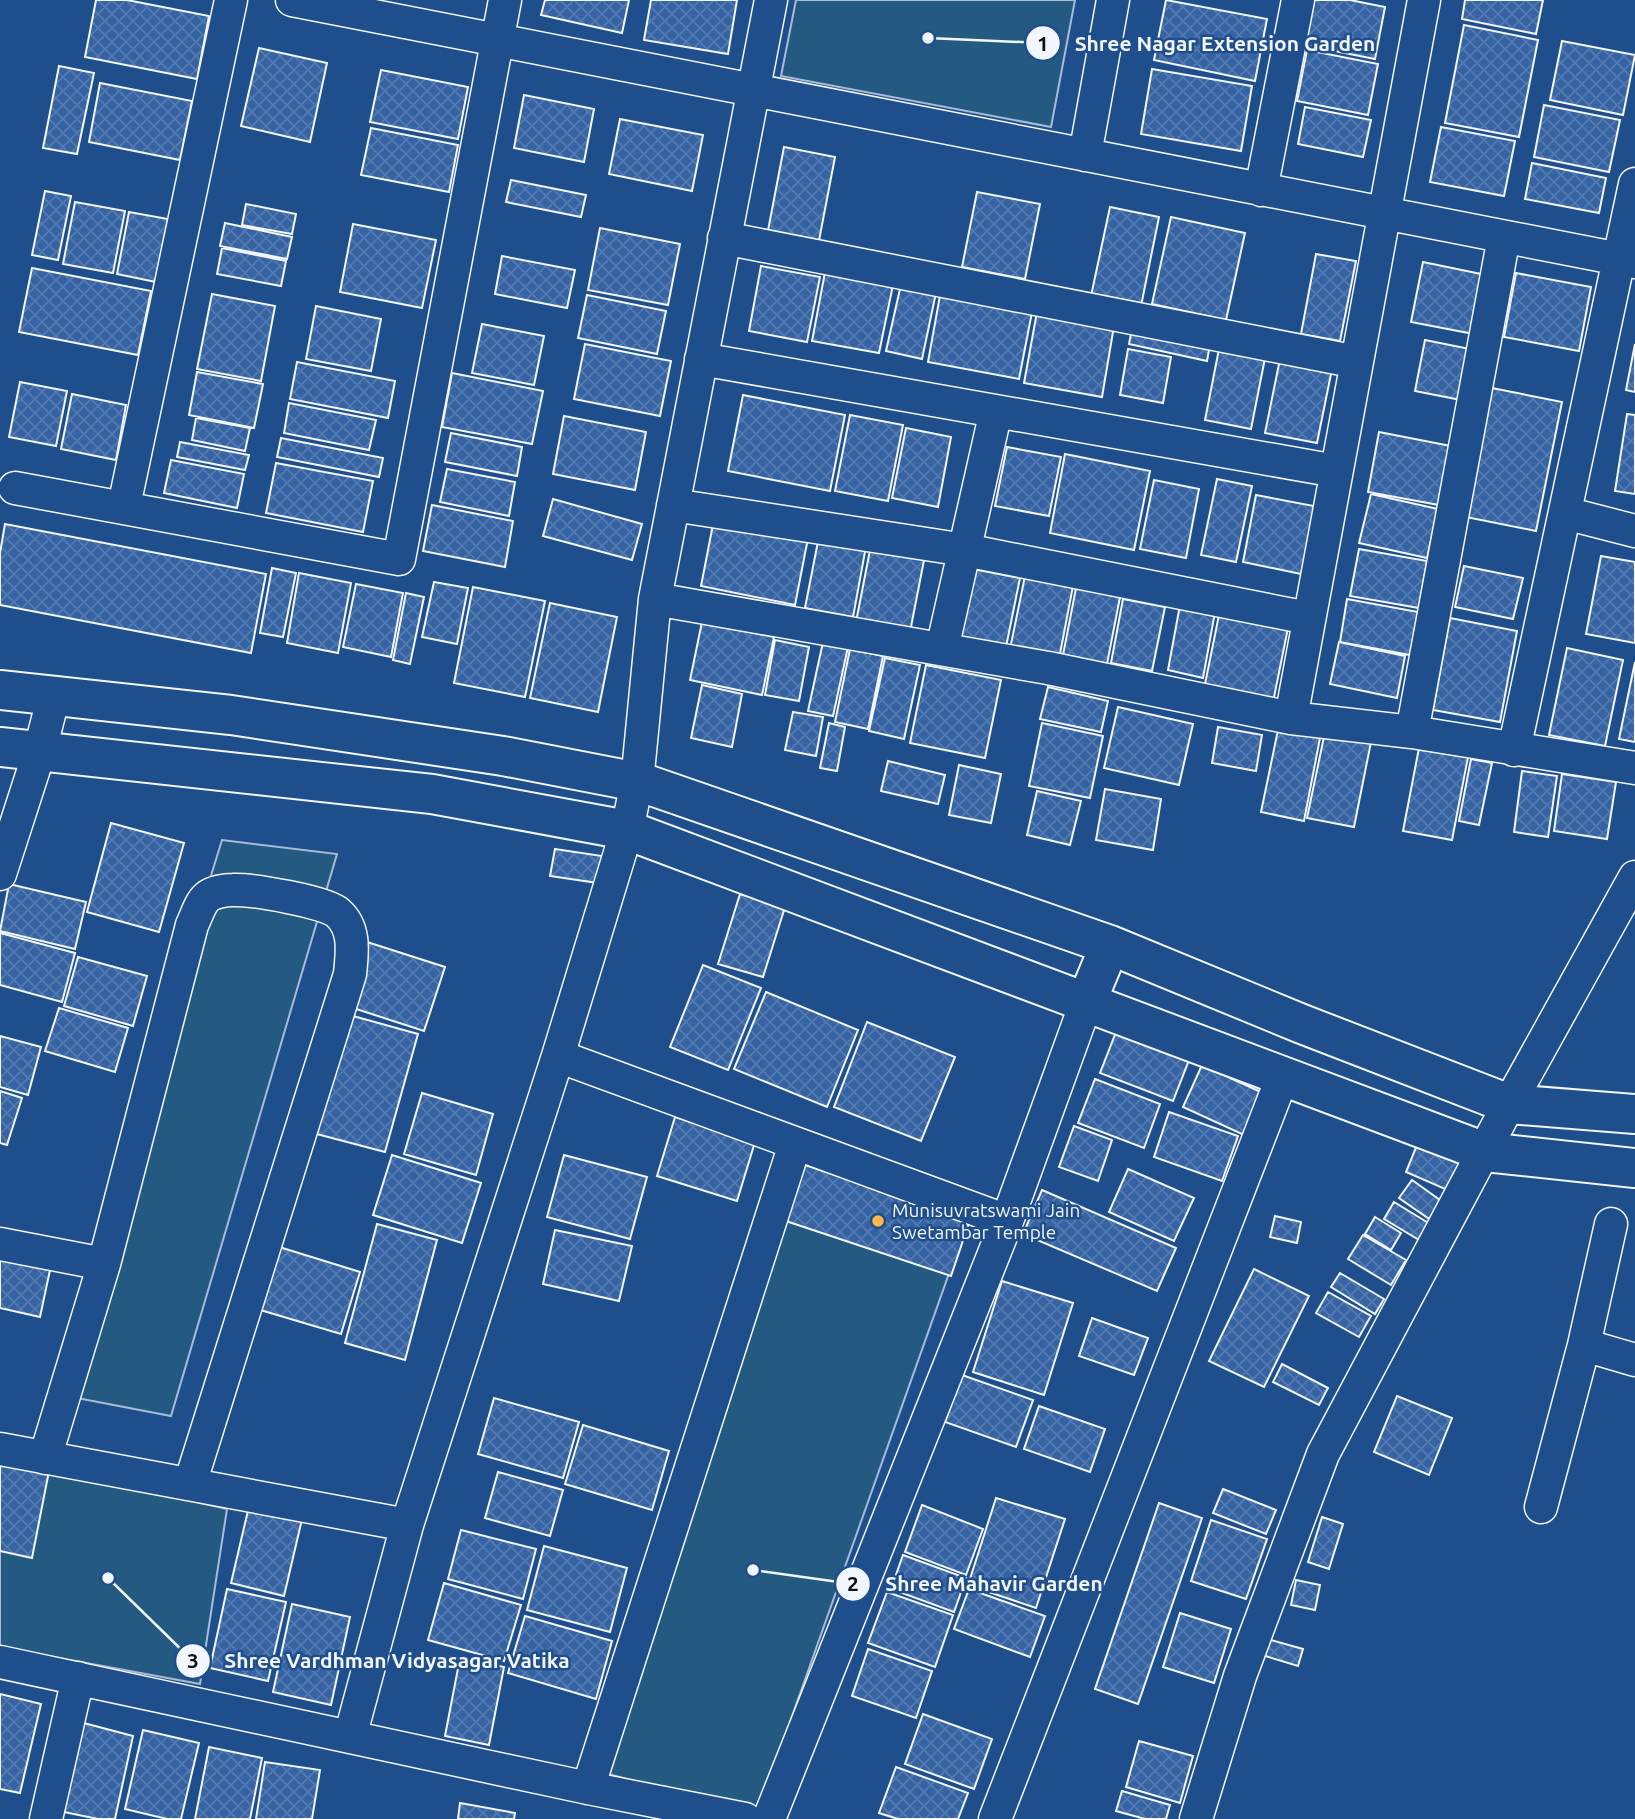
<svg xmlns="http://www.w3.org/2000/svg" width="1635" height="1819" font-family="Ubuntu,sans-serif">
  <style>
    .park { fill: #245a82; stroke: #a8bbd7; stroke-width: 2 }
    .building { fill: url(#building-cross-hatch); stroke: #f2f6ff; stroke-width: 2 }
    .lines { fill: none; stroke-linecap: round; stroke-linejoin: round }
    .minor-casing { stroke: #f2f6ff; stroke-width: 35 }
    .secondary-casing { stroke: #f2f6ff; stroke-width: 42 }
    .minor { stroke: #1f4e8c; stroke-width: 32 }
    .secondary { stroke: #1f4e8c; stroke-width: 38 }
    .poi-dot { fill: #ffb74d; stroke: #1f4e8c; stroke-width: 2.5 }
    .labels { text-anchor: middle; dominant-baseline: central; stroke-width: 5; stroke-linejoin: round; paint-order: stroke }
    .poi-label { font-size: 19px; fill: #f2f6ff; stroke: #1f4e8c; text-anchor: start }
    .leader { fill: none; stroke: #f2f6ff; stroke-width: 2.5 }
    .callout-dot { fill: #f2f6ff; stroke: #1f4e8c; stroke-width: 2.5 }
    .mark-label { font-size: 21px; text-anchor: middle; font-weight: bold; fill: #111 }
    .callout-label { font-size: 21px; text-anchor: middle; font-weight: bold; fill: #f2f6ff; stroke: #1f4e8c; stroke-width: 5; stroke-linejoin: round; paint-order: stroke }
  </style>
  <defs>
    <pattern id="building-cross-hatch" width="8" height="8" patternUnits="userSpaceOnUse" patternTransform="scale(1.75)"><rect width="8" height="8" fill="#3563a3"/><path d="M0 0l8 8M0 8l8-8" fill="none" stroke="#537ab1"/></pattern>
  </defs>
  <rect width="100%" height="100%" fill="#1f4e8c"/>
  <path class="park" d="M796 0H1075L1051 127 781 76Z
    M222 840 337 854 171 1416 51 1393Z
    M786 1207 952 1265 757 1815 598 1771Z
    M0 1457 227 1509 200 1684 0 1647Z"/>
  <path class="building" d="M96 0H127L209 16 197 79 85 57Z
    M545 0H629L622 33 541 15Z
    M651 0H737L728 54 644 40Z
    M1166 0 1267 19 1255 81 1154 60Z
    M1314 0H1350L1385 7 1375 59 1304 45Z
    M1465 0H1543L1536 34 1462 19Z
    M1464 25 1538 40 1519 137 1445 123Z
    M1562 41 1635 55 1623 115 1550 100Z
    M259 48 327 63 310 142 241 126Z
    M1307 50 1378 64 1368 115 1297 101Z
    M59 66 94 73 77 154 43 148Z
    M1152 69 1252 86 1241 151 1141 134Z
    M381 70 468 87 458 139 370 122Z
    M100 83 192 101 180 160 89 142Z
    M524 95 594 109 584 162 514 148Z
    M1544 105 1620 120 1609 172 1534 157Z
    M1305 107 1371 120 1363 157 1298 144Z
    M620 119 703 135 692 191 609 174Z
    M1441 127 1515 141 1504 196 1430 182Z
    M371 128 458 145 449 192 361 175Z
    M784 147 835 157 817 251 766 241Z
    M1532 163 1606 178 1599 213 1525 199Z
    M511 180 586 195 581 217 506 202Z
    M45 191 71 196 58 260 32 255Z
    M977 192 1040 204 1025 279 962 267Z
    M75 202 125 211 113 273 63 264Z
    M246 204 296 214 292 234 242 225Z
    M1110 207 1159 217 1141 306 1091 296Z
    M129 212 168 219 156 282 117 274Z
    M1171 217 1245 233 1226 320 1152 304Z
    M225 223 292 237 287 259 220 246Z
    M353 224 436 240 422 308 340 292Z
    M600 228 680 244 668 305 588 290Z
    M222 248 286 261 281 286 217 274Z
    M1316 254 1356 261 1340 341 1301 334Z
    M502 256 575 270 567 308 495 294Z
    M1423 262 1491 276 1479 335 1411 322Z
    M761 266 820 277 807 342 749 331Z
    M826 267 894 280 879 353 812 341Z
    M32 268 151 291 138 355 19 332Z
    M1516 273 1591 287 1579 351 1504 337Z
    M902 280 937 288 922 359 886 351Z
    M941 290 1033 307 1019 379 928 362Z
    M212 294 275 306 261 381 197 369Z
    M587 295 666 311 657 354 578 338Z
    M316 306 381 319 371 371 306 359Z
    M1037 312 1114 326 1102 397 1024 383Z
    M1133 323 1211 339 1207 361 1129 344Z
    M482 324 544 336 534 385 472 373Z
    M1425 340 1480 351 1471 402 1415 391Z
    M585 344 671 361 660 416 574 399Z
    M1220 344 1266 353 1251 429 1205 420Z
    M1635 344V392L1626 390Z
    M1128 349 1171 357 1163 403 1120 395Z
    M1280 359 1332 369 1317 443 1265 433Z
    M297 362 395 381 388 418 290 399Z
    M197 372 263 384 254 428 189 415Z
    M452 373 543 391 532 444 442 427Z
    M20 382 67 391 56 446 9 437Z
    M1492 388 1562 402 1536 531 1466 517Z
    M72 394 126 405 116 460 61 449Z
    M743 395 845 415 830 491 728 471Z
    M289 403 376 420 369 450 284 433Z
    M1627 414 1635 415V494L1615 491Z
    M850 415 903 425 888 501 835 491Z
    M564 416 646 432 635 490 553 474Z
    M196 418 250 428 245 451 192 440Z
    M906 428 951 437 938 507 892 498Z
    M1379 432 1451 446 1439 505 1368 492Z
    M451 433 522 447 517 476 445 462Z
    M281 438 383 458 379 477 277 457Z
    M180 442 249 455 245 470 177 457Z
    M1007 447 1061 457 1049 516 995 506Z
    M1065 454 1150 471 1134 550 1050 533Z
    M171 460 244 474 237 508 164 493Z
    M276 463 373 481 363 532 266 513Z
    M447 469 515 482 509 516 440 502Z
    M1217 479 1252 486 1236 562 1201 555Z
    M1154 480 1199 489 1186 558 1140 549Z
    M1371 494 1438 509 1427 558 1359 543Z
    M1256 495 1319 507 1306 575 1243 562Z
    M553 499 642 524 632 560 543 536Z
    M432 505 513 521 505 567 423 551Z
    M715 514 809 533 795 605 701 586Z
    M5 524 266 574 251 653 0 605V553Z
    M820 531 867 541 853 617 805 608Z
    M871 545 925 555 910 632 856 622Z
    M1359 549 1427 561 1419 608 1350 596Z
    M1601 556 1635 562V643L1586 634Z
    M1464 566 1523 578 1513 619 1455 607Z
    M272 568 296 573 283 637 260 633Z
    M968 568 1020 578 1006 647 954 637Z
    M299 573 351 583 338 653 287 643Z
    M1025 576 1073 586 1059 659 1010 649Z
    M434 582 468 588 457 644 422 637Z
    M1077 583 1121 592 1107 664 1063 655Z
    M356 584 403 593 391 657 343 647Z
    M473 587 545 601 525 697 454 683Z
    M406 593 424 597 410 664 393 660Z
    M1123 599 1165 607 1152 671 1111 663Z
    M1347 599 1418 612 1410 655 1340 642Z
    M550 603 617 617 598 712 530 698Z
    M1180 605 1215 612 1203 678 1168 670Z
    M1219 615 1288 628 1272 707 1203 694Z
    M1450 618 1517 631 1500 722 1433 710Z
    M702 622 774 637 762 695 690 680Z
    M775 640 809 647 799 701 765 695Z
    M823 642 848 647 833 716 808 711Z
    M1339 642 1405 656 1397 698 1330 684Z
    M1567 648 1623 660 1605 746 1549 735Z
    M850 649 883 656 868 729 835 722Z
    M885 658 920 665 904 739 869 731Z
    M1635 662V742L1619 739Z
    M926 665 1001 680 985 758 910 743Z
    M702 685 742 694 732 747 691 738Z
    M1048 687 1108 701 1101 732 1040 719Z
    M1118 707 1193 724 1179 785 1104 768Z
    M793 712 823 717 816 756 785 750Z
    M829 723 845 727 837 771 820 768Z
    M1042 723 1103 736 1090 798 1029 786Z
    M1218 727 1262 735 1256 771 1212 763Z
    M1278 730 1320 738 1304 821 1261 812Z
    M1325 732 1371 742 1354 827 1307 818Z
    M1419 748 1468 757 1452 840 1403 831Z
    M1471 759 1492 763 1479 825 1459 821Z
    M888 761 945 775 938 804 881 791Z
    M959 765 1001 774 991 823 949 815Z
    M1522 771 1557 776 1548 837 1514 832Z
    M1562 774 1616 782 1607 839 1554 831Z
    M1105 789 1161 799 1153 850 1096 840Z
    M1037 791 1081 801 1070 845 1027 835Z
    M111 823 184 843 159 932 87 912Z
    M555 849 602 856 598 883 550 876Z
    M9 884 86 902 75 949 0 931Z
    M740 894 785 907 763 977 718 964Z
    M0 933 75 953 62 1002 0 985Z
    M364 941 445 967 424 1031 344 1005Z
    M78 957 147 976 133 1026 64 1006Z
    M703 965 761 988 728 1070 670 1047Z
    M766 992 858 1030 827 1107 734 1069Z
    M59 1008 128 1028 115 1072 45 1051Z
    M346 1014 418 1034 385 1152 313 1133Z
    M867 1022 955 1057 921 1141 834 1107Z
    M1118 1027 1191 1055 1173 1101 1100 1073Z
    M0 1036 41 1047 28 1095 0 1087Z
    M1202 1065 1263 1093 1244 1135 1183 1107Z
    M1095 1079 1160 1104 1144 1148 1078 1123Z
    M0 1091 22 1098 7 1145 0 1143Z
    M422 1093 493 1114 476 1175 404 1154Z
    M1169 1112 1238 1136 1222 1181 1154 1157Z
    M675 1117 755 1142 737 1201 657 1176Z
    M1074 1126 1112 1140 1098 1181 1059 1167Z
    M1419 1140 1466 1160 1452 1192 1406 1172Z
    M392 1155 481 1183 462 1243 373 1215Z
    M564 1155 647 1177 630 1239 547 1217Z
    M805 1165 970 1220 951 1276 786 1221Z
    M1128 1169 1194 1198 1174 1241 1109 1212Z
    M1412 1180 1447 1205 1435 1223 1399 1198Z
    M1042 1190 1176 1248 1157 1291 1023 1234Z
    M1394 1202 1435 1227 1426 1244 1384 1219Z
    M1275 1216 1301 1222 1297 1243 1270 1237Z
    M1375 1217 1401 1233 1391 1250 1365 1234Z
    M377 1224 437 1240 405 1360 345 1343Z
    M555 1230 632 1246 619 1301 543 1284Z
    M1363 1235 1406 1260 1391 1285 1348 1259Z
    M276 1246 360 1272 341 1334 257 1309Z
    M0 1258 50 1270 40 1317 0 1308Z
    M1254 1269 1309 1296 1264 1387 1209 1361Z
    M1340 1273 1384 1299 1375 1314 1331 1287Z
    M1002 1281 1073 1303 1044 1395 973 1372Z
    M1328 1292 1371 1316 1359 1337 1316 1313Z
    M1092 1318 1148 1338 1134 1375 1079 1356Z
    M1282 1364 1328 1388 1319 1405 1273 1382Z
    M962 1375 1033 1400 1016 1447 945 1422Z
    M1397 1396 1452 1418 1429 1475 1374 1452Z
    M494 1398 579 1422 563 1478 478 1454Z
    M1039 1406 1105 1429 1090 1472 1024 1449Z
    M583 1425 669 1451 652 1510 565 1484Z
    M0 1461 49 1471 32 1558 0 1551Z
    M498 1472 563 1490 550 1536 485 1518Z
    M1223 1489 1276 1510 1266 1534 1213 1513Z
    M996 1498 1065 1519 1036 1608 968 1585Z
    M250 1502 303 1515 284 1596 231 1583Z
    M1159 1503 1202 1518 1138 1704 1095 1689Z
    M922 1505 983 1529 966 1575 905 1552Z
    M1322 1517 1343 1524 1329 1569 1308 1562Z
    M1211 1520 1267 1539 1246 1599 1191 1581Z
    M461 1530 536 1549 523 1599 448 1579Z
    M544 1546 627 1568 610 1632 527 1610Z
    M903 1555 966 1578 954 1612 891 1589Z
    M1296 1580 1320 1585 1315 1610 1291 1605Z
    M444 1583 521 1605 504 1661 428 1640Z
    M227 1589 286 1602 268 1681 210 1668Z
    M969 1589 1045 1616 1030 1657 954 1629Z
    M887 1592 953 1615 935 1667 868 1643Z
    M292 1604 350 1617 331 1705 273 1692Z
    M1180 1613 1231 1629 1214 1683 1163 1667Z
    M525 1616 612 1641 596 1699 508 1673Z
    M1267 1639 1303 1649 1298 1666 1262 1655Z
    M868 1649 932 1671 916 1718 852 1696Z
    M460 1658 504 1667 489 1745 445 1736Z
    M0 1694 41 1704 20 1793 0 1789Z
    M923 1714 992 1739 974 1789 905 1764Z
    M80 1722 133 1736 115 1819H98L59 1811Z
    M143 1730 199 1743 181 1819H167L125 1809Z
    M1139 1741 1193 1756 1180 1803 1126 1787Z
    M209 1747 262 1758 250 1819H195Z
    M265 1762 320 1770 312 1819H256Z
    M896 1767 968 1793 958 1819H898L879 1813Z
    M1122 1791 1170 1805 1166 1819H1145L1116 1811Z
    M460 1803 515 1813 514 1819H458Z"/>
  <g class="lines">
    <defs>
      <path id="minor" d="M292 0 1635 262
        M1085 155 1113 0
        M1261 190 1298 0
        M724 238 1357 362
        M701 359 1336 471
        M15 488 399 559 505 0
        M673 505 965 550 1308 618
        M124 506 231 0
        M1565 513 1635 531
        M655 599 1048 668 1291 718 1412 732 1635 768
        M942 649 996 411
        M1291 718 1424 0
        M1412 732 1504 237
        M1514 750 1635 184
        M0 874 40 750 54 695
        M558 1056 1007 1221
        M0 1244 104 1264
        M1584 1345 1635 1360
        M0 1449 407 1525
        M45 1458 104 1264 192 925C196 917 200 903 207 897 213 892 225 890 233 890 251 889 327 902 338 913 356 929 352 953 350 974L190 1484
        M1541 1507 1584 1345 1611 1224
        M0 1662 588 1788 745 1819
        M350 1737 407 1525 558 1056 627 830 637 782 655 599 771 0
        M588 1788 795 1144
        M46 1819 78 1678
        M769 1819 1007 1221 1086 1003
        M995 1819 1282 1078
        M1196 1819 1240 1676 1323 1454 1509 1104 1635 877"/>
      <path id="secondary" d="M0 690 231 715 503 756 643 783 1110 945 1302 1024 1509 1104 1635 1114
        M0 747 432 794 627 830 1485 1152 1635 1168
        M1086 1003 1110 945"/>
    </defs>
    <use href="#minor" class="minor-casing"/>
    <use href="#secondary" class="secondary-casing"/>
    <use href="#minor" class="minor"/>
    <use href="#secondary" class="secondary"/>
  </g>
  <circle class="poi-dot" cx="878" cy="1221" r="7"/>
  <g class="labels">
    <g class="poi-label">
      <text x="892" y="1210">Munisuvratswami Jain<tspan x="892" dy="22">Swetambar Temple</tspan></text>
    </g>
  </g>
  <path class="leader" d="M928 38L1043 43M753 1570L853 1584M108 1578L193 1661"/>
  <g class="callout-dot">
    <circle cx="928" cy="38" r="7"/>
    <circle cx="753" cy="1570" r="7"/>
    <circle cx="108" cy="1578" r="7"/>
    <circle cx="1043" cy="43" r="18"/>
    <circle cx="853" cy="1584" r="18"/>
    <circle cx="193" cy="1661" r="18"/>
  </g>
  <g class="mark-label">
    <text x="1043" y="51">1</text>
    <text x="853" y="1591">2</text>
    <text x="193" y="1668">3</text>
  </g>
  <g class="callout-label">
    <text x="1225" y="51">Shree Nagar Extension Garden</text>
    <text x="994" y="1591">Shree Mahavir Garden</text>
    <text x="397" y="1668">Shree Vardhman Vidyasagar Vatika</text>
  </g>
</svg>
